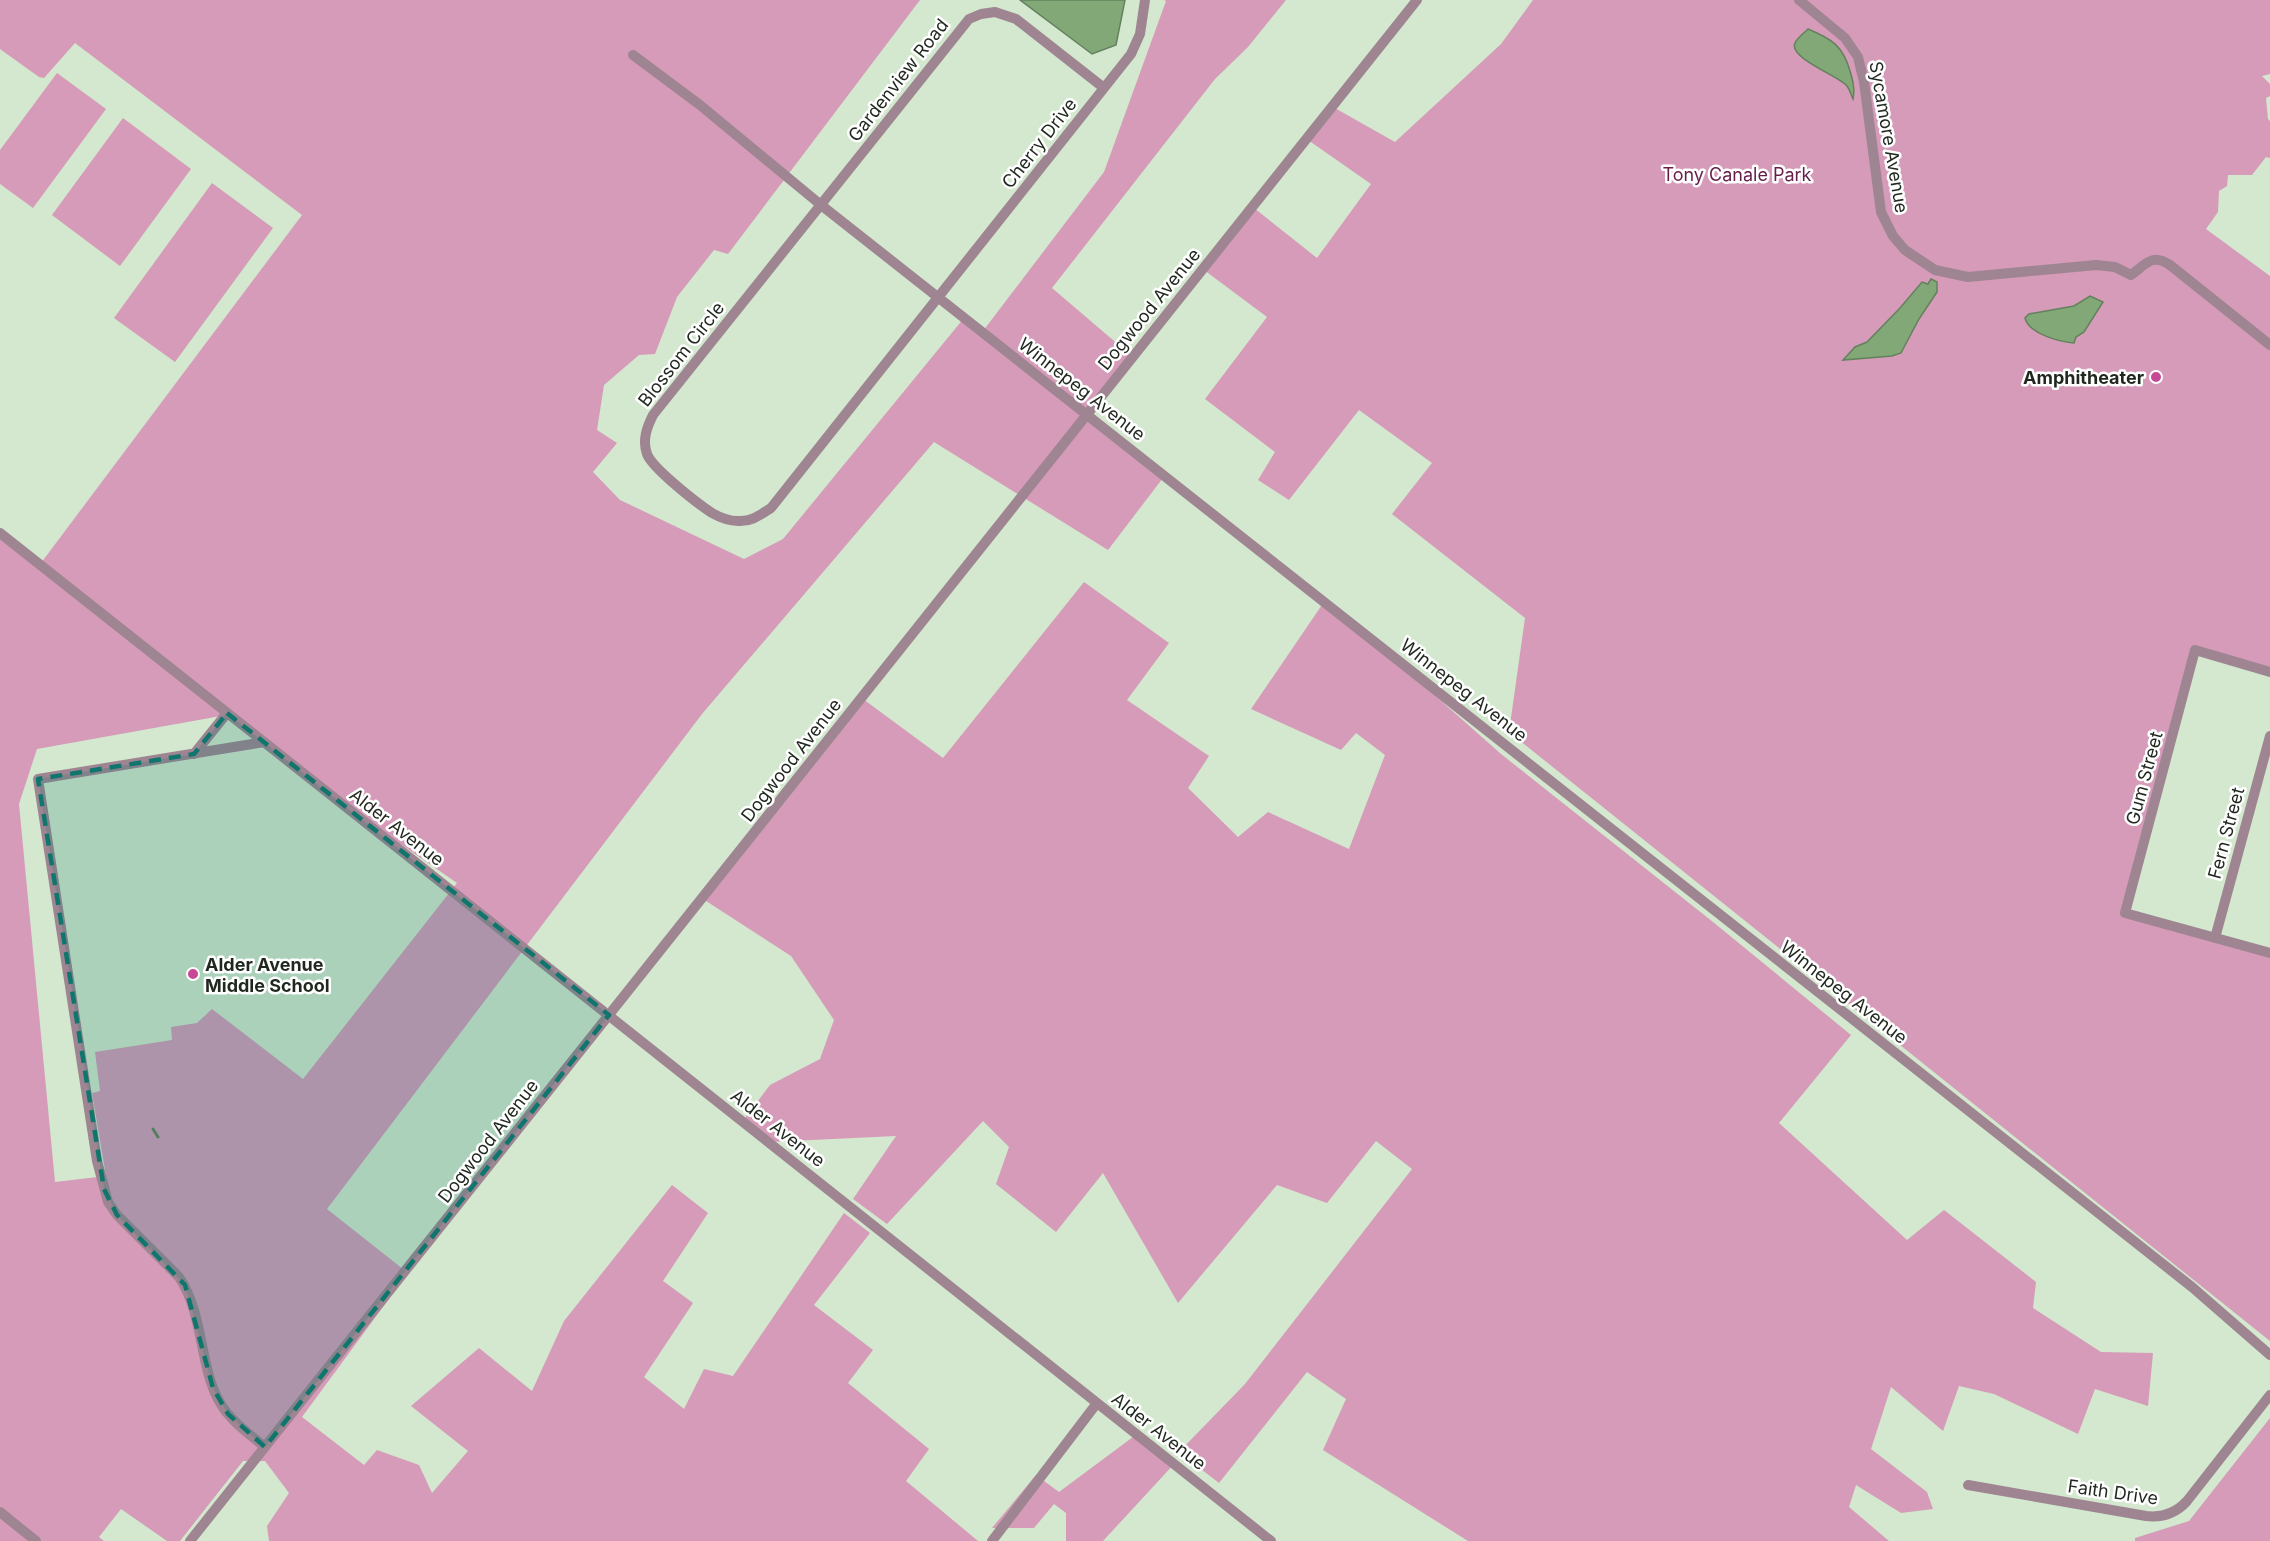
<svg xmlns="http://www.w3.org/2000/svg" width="2270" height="1541" font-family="Inter,sans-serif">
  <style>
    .green { fill: #d59bb9; fill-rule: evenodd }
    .water { fill: #82a878; stroke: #64815d; stroke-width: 1.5 }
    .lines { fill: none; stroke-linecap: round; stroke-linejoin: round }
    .stream { stroke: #64815d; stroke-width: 3 }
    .minor { stroke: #9e8591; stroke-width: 10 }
    .marked { fill: #0f766e; fill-opacity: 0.2; stroke: #0f766e; stroke-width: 4.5; stroke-dasharray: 12 8; stroke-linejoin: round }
    .poi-dot { fill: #c74895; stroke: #fff; stroke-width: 2 }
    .labels { text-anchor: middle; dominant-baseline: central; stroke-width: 5; stroke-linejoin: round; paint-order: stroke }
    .street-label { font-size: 18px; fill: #1f271e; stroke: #fff }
    .park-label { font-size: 18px; fill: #641f49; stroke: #fff }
    .poi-label { font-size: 18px; font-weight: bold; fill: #1f271e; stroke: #fff; text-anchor: end }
  </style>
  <rect width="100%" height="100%" fill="#d3e8ce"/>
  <path class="green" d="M0 0H920L728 254 714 250 677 297 655 354 639 355 604 385 597 430 617 443 593 472 620 500 744 559 783 539 964 318 983 331 1104 172 1166 1 1164 0H1286L1248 47 1215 79 1052 288 1134 358 1091 414 1166 474 1108 550 934 442 702 714 327 1209 408 1273 302 1417 364 1465 377 1450 419 1465 432 1493 468 1451 411 1406 479 1348 532 1391 564 1321 672 1185 708 1213 663 1281 693 1303 644 1377 684 1409 704 1369 733 1376 844 1213 870 1233 814 1305 873 1350 848 1383 929 1449 906 1481 978 1541H269L267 1526 289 1493 265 1461H243L180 1541H167L121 1509 99 1537 104 1541H0V539L38 567 302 215 75 43 44 78 39 77 0 49ZM232 714 337 800 457 883 303 1079 212 1009 197 1023 171 1027 172 1040 95 1052 100 1091 92 1093 106 1176 55 1182 19 804 37 749Z
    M1533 0H2270V74L2262 76 2270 84V96L2266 98 2268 119 2270 121V158L2266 157 2252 175H2228L2227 186 2219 191 2218 212 2206 229 2270 276V667L2199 649 2127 911 2270 951V1341L1509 732 1525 618 1392 514 1432 463 1359 410 1289 500 1258 480 1275 452 1205 399 1267 317 1204 270 1254 208 1317 258 1371 184 1308 140 1333 107 1395 142 1501 44Z
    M57 73 106 109 33 208 0 184V150Z
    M123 118 191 169 120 266 52 215Z
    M212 183 273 228 175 362 114 318Z
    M1084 582 1169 643 1127 700 1209 756 1188 788 1238 837 1268 812 1349 849 1385 755 1356 733 1341 750 1251 709 1326 599 1501 754 1713 922 1851 1035 1779 1123 1907 1240 1944 1210 2036 1282 2033 1308 2101 1352 2153 1353 2148 1406 2095 1389 2078 1434 1994 1394 1959 1386 1943 1431 1891 1387 1871 1449 1927 1492 1933 1509 1901 1513 1856 1485 1849 1507 1889 1541H1468L1323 1450 1346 1399 1307 1372 1219 1483 1179 1452 1245 1384 1412 1169 1376 1141 1327 1203 1277 1185 1178 1303 1103 1173 1056 1232 996 1184 1009 1147 983 1121 887 1224 853 1199 896 1136 769 1142 742 1122 770 1085 820 1059 834 1020 791 956 703 899 863 699 943 758Z
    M2270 1418V1541H2135V1538L2189 1521Z
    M1137 1434 1175 1463 1103 1541H1066V1513L1054 1504 1034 1528H992L1036 1475 1059 1492Z"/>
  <path class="water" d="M1020 0H1125L1116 45 1092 54Z
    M1808 29C1832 39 1843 46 1850 71 1853 81 1855 89 1853 99 1851 95 1850 90 1847 86 1839 76 1788 58 1795 43 1797 38 1804 33 1808 29Z
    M1931 279 1937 282V292L1919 319 1901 353 1892 356 1843 360 1855 347 1867 342 1900 308 1922 282 1928 284Z
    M2090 296 2103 302 2084 332 2076 337 2074 343C2060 342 2029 334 2025 318L2029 314 2074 306Z"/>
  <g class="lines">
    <path class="stream" d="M153 1129 158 1137"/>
    <path class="minor" d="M1799 0 1845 38 1858 57 1864 82 1881 212 1893 236 1905 250 1935 270 1968 277 2096 265 2115 267 2131 275C2146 264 2152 253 2170 265L2270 345
      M633 55 700 105 821 205 2192 1287 2270 1355
      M1104 88 1016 19 995 12 981 14 969 19 653 415C647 427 642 440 647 454 652 468 698 504 712 513 719 517 729 521 738 521 751 522 760 515 771 508L1131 54 1140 34 1145 0
      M0 533 264 742
      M2270 672 2195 650 2125 913 2270 953
      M194 754 227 713
      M2215 938 2270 736
      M265 1447C249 1434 229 1420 219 1401 199 1365 204 1314 179 1277L117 1215 108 1202 97 1161 38 779 264 742 1271 1541
      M1968 1485 2146 1516C2162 1518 2176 1513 2187 1501L2270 1395
      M0 1512 36 1541
      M190 1541 1417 0
      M992 1541 1097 1403"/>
  </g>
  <path class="marked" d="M227 713 609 1015 265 1447 228 1414 213 1388 185 1285 117 1215 104 1189 38 779 194 754Z"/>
  <g class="poi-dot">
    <circle cx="2156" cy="377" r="6"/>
    <circle cx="193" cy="974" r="6"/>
  </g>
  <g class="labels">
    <g class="street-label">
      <text transform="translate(898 80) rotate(-52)">Gardenview Road</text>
      <text transform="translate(1889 137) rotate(80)">Sycamore Avenue</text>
      <text transform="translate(1039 143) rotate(-52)">Cherry Drive</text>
      <text transform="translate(1149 309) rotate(-51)">Dogwood Avenue</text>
      <text transform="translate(681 354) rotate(-52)">Blossom Circle</text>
      <text transform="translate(1082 389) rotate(38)">Winnepeg Avenue</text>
      <text transform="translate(1464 690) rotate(38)">Winnepeg Avenue</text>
      <text transform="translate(791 760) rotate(-52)">Dogwood Avenue</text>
      <text transform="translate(2144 778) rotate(-75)">Gum Street</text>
      <text transform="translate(397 827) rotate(38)">Alder Avenue</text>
      <text transform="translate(2226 833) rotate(-75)">Fern Street</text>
      <text transform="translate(1844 992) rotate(38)">Winnepeg Avenue</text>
      <text transform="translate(778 1128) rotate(38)">Alder Avenue</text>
      <text transform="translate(488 1141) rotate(-52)">Dogwood Avenue</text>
      <text transform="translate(1159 1431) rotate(38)">Alder Avenue</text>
      <text transform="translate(2113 1492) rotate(8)">Faith Drive</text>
    </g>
    <g class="park-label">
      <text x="1737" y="174">Tony Canale Park</text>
    </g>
    <g class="poi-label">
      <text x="2144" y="377">Amphitheater</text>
      <text x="205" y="964" text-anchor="start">Alder Avenue<tspan x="205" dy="21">Middle School</tspan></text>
    </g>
  </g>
</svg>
